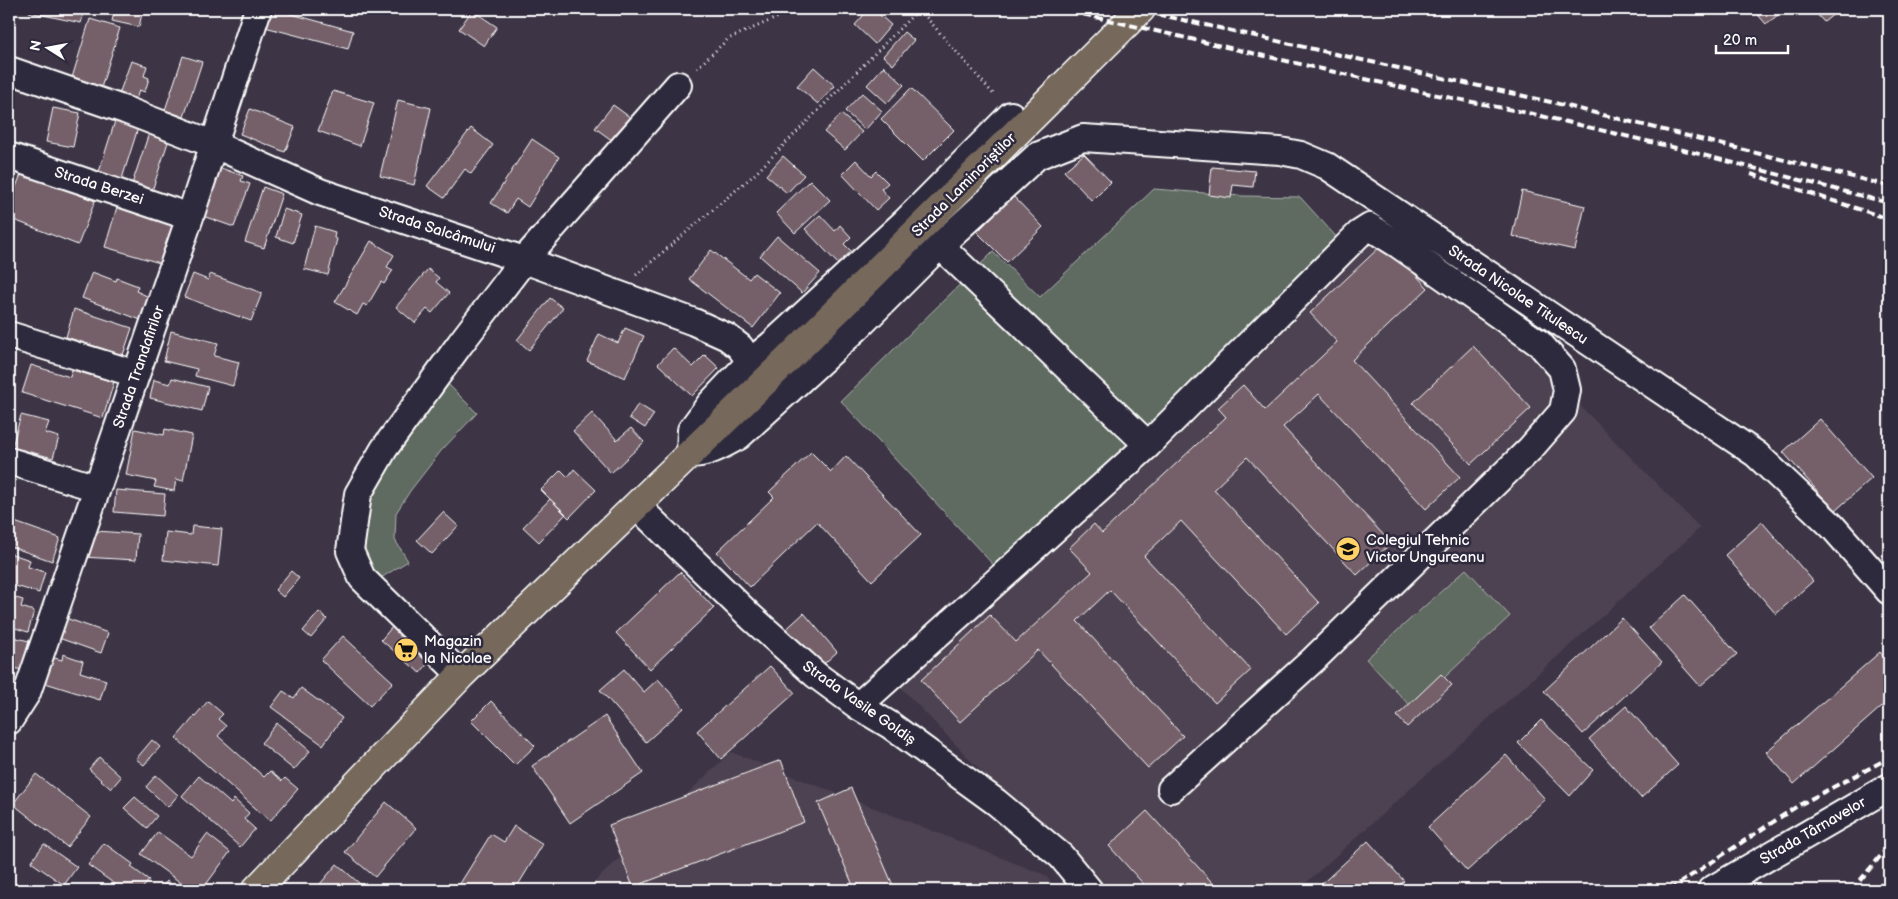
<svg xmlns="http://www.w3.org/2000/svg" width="1898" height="899" font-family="'Balsamiq Sans',sans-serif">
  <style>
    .built { fill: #4e4251 }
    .green { fill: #5e6a60; stroke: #aeb4b0 }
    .building { fill: #75616a; stroke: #fff }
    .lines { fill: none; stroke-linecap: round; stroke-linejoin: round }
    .minor-casing { stroke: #fff; stroke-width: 30 }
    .major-casing { stroke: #fff; stroke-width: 31 }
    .path { stroke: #fff; stroke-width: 3; stroke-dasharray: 1 4; stroke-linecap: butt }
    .minor { stroke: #2f2a3d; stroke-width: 26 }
    .major { stroke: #76695c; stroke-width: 28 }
    .rail { stroke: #fff; stroke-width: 4; stroke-dasharray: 8 4; stroke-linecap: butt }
    .labels { text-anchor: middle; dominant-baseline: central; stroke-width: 5; stroke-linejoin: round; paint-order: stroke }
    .street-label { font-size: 15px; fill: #fff; stroke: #2f2a3d }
    .poi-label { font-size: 15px; fill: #fff; stroke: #2f2a3d; text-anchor: start }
  </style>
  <rect width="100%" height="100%" fill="#3d3546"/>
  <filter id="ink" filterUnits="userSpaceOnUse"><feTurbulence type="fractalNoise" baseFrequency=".02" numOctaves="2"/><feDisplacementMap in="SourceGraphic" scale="10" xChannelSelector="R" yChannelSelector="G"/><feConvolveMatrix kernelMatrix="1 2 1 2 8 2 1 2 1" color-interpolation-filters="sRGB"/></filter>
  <g filter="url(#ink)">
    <path class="built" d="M1382 204 1700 528 1298 890H1095L889 675Z
      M731 752 1045 875 1058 890H586Z"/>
    <path class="green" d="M1154 189 1242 196 1300 197 1341 242 998 570 841 401 993 252 1040 297Z
      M445 381 477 413 441 451 410 491 396 513 395 540 408 561 376 581 359 543 364 505 378 473Z
      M1466 569 1510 616 1412 708 1366 659Z"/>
    <path class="building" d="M30 9H85L81 23 29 12Z
      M115 9H143L139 27 112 21Z
      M270 9H289L288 13 353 31 348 49 265 27Z
      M869 9H873L891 25 875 44 855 25Z
      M1753 9H1786L1766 24Z
      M1812 9H1840L1824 22Z
      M472 10 497 27 484 46 459 29Z
      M90 19 120 28 100 91 71 81Z
      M904 32 914 40 893 65 883 56Z
      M183 56 202 62 184 117 165 110Z
      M131 61 147 66 144 76 149 78 145 92 139 90 135 103 118 97Z
      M884 66 904 85 887 103 867 85Z
      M814 67 835 86 818 104 797 86Z
      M9 80 17 82 9 118Z
      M911 88 954 130 923 161 881 119Z
      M333 91 374 103 360 146 318 131Z
      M862 93 882 111 865 130 845 111Z
      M398 100 431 108 414 185 380 176Z
      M613 105 631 118 613 141 595 128Z
      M53 108 80 113 73 147 46 142Z
      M250 109 295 127 285 152 240 134Z
      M841 114 862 132 845 150 824 132Z
      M115 121 138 128 121 182 98 175Z
      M471 128 493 145 471 174 465 169 444 198 427 186Z
      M150 130 170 136 152 191 132 184Z
      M532 139 559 157 528 207 516 199 507 213 491 203Z
      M1084 154 1111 182 1092 201 1064 171Z
      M783 156 804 175 787 193 766 175Z
      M856 160 871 176 876 171 888 183 881 189 889 198 876 210 842 174Z
      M218 167 243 176 241 181 250 184 234 227 200 215Z
      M1212 167 1255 171 1253 187 1233 185 1231 198 1209 195Z
      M22 172 95 201 78 245 9 218V204Z
      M810 180 830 200 795 233 776 213Z
      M263 187 282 194 264 248 245 242Z
      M1522 191 1585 206 1575 250 1512 236Z
      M1013 196 1043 227 1007 262 977 232Z
      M117 207 173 223 160 263 105 247Z
      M284 209 302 215 293 243 276 237Z
      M820 215 835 231 840 225 851 237 844 244 853 253 839 265 805 229Z
      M315 226 335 232 334 238 337 239 328 275 304 269Z
      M777 236 820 273 802 293 760 256Z
      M371 241 394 255 387 267 393 270 384 284 381 282 367 306 363 304 357 315 335 302Z
      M1385 242 1428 288 1352 360 1460 477 1426 509 1319 394 1283 427 1391 543 1357 575 1247 457 1214 489 1319 603 1286 634 1181 521 1144 556 1251 670 1215 703 1110 590 1077 621 1183 736 1148 768 1038 650 960 722 921 680 990 615 1016 642 1092 572 1069 548 1094 524 1102 533 1226 417 1218 408 1243 385 1265 410 1337 342 1310 313Z
      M711 250 749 279 754 273 780 293 753 328 689 279Z
      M428 269 439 278 436 282 449 293 432 313 427 309 415 323 396 307Z
      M92 272 116 281 117 278 138 286 136 291 149 297 141 320 82 298Z
      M193 274 208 280 210 274 262 293 251 321 184 297Z
      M550 298 563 308 529 350 517 340Z
      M74 309 132 328 123 355 66 337Z
      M625 328 644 336 625 378 587 361 599 334 618 343Z
      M171 331 218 343 214 356 239 362 233 386 195 376 197 369 164 361Z
      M1473 346 1531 408 1471 464 1413 403Z
      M673 348 693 367 705 355 719 368 692 396 658 364Z
      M31 365 70 377 72 370 114 382 103 418 22 393Z
      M172 378 208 387 202 411 150 398 154 380 170 384Z
      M638 404 654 414 645 428 629 418Z
      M592 413 617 440 631 428 644 442 611 473 573 431Z
      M21 415 49 422 45 433 59 437 53 458 12 447Z
      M1820 419 1872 478 1835 511 1783 452Z
      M135 429 164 435 165 429 192 435 183 481 176 479 174 491 154 487 156 481 126 475Z
      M811 452 831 472 846 456 921 535 872 581 817 522 750 587 717 552 774 497 769 492Z
      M574 469 596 490 569 518 541 490 561 470 568 477Z
      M116 490 165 494 163 516 114 512Z
      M550 499 566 514 539 542 523 527Z
      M443 512 458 526 432 554 417 540Z
      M9 520 60 538 52 561 9 546Z
      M1762 522 1813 581 1776 614 1725 555Z
      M192 526 222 529 218 566 163 560 166 532 191 535Z
      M83 530 138 534 136 560 82 557Z
      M9 553 30 560 28 567 45 572 39 593 9 584Z
      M291 571 299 578 283 597 275 590Z
      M680 572 714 608 650 669 616 633Z
      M1685 595 1737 654 1700 686 1649 628Z
      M9 596 23 600 21 607 34 611 28 632 9 626Z
      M319 612 327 619 311 638 303 631Z
      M804 613 837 652 816 671 782 633Z
      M60 616 108 633 101 653 53 636Z
      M1622 618 1662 662 1583 734 1544 691Z
      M392 627 431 660 420 673 381 640Z
      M9 636 29 641 21 670 9 666Z
      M343 636 393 682 370 706 321 660Z
      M1880 652 1889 663V700L1794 784 1766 752Z
      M63 654 83 661 80 672 106 680 100 700 39 681 47 656 62 660Z
      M770 666 795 693 721 759 697 731Z
      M624 669 644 692 658 679 684 708 646 742 600 690Z
      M1441 674 1452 685 1407 727 1397 716Z
      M301 688 342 718 323 745 271 707 283 691 294 698Z
      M208 701 223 714 218 719 226 726 218 736 264 777 270 771 282 781 285 778 298 789 270 821 176 738Z
      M491 701 535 746 515 765 471 721Z
      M1626 706 1678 765 1641 798 1589 739Z
      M605 716 643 773 570 823 532 766Z
      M1541 720 1593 770 1570 796 1518 743Z
      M277 723 310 751 294 770 261 743Z
      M152 740 160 747 144 765 136 759Z
      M1506 755 1545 799 1467 871 1428 827Z
      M99 757 121 777 111 789 89 769Z
      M781 760 804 822 633 887 609 825Z
      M36 774 91 817 67 847 13 804Z
      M156 775 178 795 168 807 146 787Z
      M199 776 231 804 234 799 249 813 244 819 255 829 240 847 182 796Z
      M851 788 895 890H855L818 803Z
      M135 797 157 816 147 828 124 808Z
      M386 802 416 828 375 877 345 852Z
      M1147 811 1219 890H1149L1109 846Z
      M514 826 543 844 515 890H456L491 834 504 842Z
      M158 832 191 856 207 834 230 852 202 890H191L141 854Z
      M1368 841 1404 881 1394 890H1315Z
      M104 843 133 864 131 867 149 880 141 890H123L88 865Z
      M44 844 77 867 64 885 31 862Z
      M337 864 366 889V890H315Z
      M167 881 179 890H160Z"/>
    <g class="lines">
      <defs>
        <path id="minor" d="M9 70 125 110 213 144 320 192 524 260 694 322 727 337 740 347 750 362
          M1011 115 907 220 771 345 750 362 710 404 691 430 690 454C709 454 722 445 739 436L856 329 940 245 1037 156 1083 138 1280 151 1301 155 1327 166 1756 454 1832 526 1889 591
          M9 156 190 217
          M927 233 1148 445
          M9 335 136 374
          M9 461 97 488
          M637 506 752 618 816 675 858 706 890 725 996 802 1061 856 1089 890
          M461 675 362 578 350 551 358 494 384 449 460 344 524 260 678 85
          M858 706 1148 445 1359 234 1370 227 1399 245 1540 344 1562 369 1567 390 1563 411 1530 449 1313 660 1171 789
          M9 721 27 693 190 217 258 9
          M1711 890 1889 787"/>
        <path id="major" d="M256 890 461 675 786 361 1141 9"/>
      </defs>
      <use href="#minor" class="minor-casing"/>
      <use href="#major" class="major-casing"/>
      <path class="path" d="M697 68 728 39 797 9
        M636 275 755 174 919 9 995 96"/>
      <use href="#minor" class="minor"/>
      <use href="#major" class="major"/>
      <path class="rail" d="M1060 9 1422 92 1533 114 1676 148 1889 203
        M1134 9 1555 103 1889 186
        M1751 174 1889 219
        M1669 890 1799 805 1889 758
        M1852 890 1889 846
        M1878 890 1889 875"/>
    </g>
  </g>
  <defs>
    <symbol id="school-disc" viewBox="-11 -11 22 22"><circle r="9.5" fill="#ffd166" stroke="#2f2a3d"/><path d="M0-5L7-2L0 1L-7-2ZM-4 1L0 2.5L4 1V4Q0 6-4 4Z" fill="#111"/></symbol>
    <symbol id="supermarket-disc" viewBox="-11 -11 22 22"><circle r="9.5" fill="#ffd166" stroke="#2f2a3d"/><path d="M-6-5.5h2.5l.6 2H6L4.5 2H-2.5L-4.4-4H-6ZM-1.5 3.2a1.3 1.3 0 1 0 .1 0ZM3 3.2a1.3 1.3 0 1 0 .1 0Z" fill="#111"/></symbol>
  </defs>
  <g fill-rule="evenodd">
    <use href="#school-disc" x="1334" y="535" width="28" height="28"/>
    <use href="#supermarket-disc" x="392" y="636" width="28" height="28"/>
  </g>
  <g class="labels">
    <g class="street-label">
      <text transform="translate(964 185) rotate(-45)">Strada Laminoriștilor</text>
      <text transform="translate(99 186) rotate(18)">Strada Berzei</text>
      <text transform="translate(437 230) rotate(18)">Strada Salcâmului</text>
      <text transform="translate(1518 295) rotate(34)">Strada Nicolae Titulescu</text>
      <text transform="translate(139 367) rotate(-71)">Strada Trandafirilor</text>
      <text transform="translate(859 703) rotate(35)">Strada Vasile Goldiș</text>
      <text transform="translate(1813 831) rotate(-30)">Strada Târnavelor</text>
    </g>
    <g class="poi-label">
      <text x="1366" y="540">Colegiul Tehnic<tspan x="1366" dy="17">Victor Ungureanu</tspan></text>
      <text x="424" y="641">Magazin<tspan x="424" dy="17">la Nicolae</tspan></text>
    </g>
  </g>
  <rect width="1898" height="899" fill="none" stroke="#2f2a3d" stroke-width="30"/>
  <rect x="15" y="15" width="1868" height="869" fill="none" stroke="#fff" stroke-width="2" filter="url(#ink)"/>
  <g transform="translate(48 48) rotate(281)" stroke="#2f2a3d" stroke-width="4" paint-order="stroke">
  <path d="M0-4L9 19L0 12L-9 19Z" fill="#ffffff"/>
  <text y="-8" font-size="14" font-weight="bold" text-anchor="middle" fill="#ffffff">N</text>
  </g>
  <path d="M1716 45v8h72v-8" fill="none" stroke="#ffffff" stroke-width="2.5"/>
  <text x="1723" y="45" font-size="15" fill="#ffffff" stroke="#2f2a3d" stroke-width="4" paint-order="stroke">20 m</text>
</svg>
